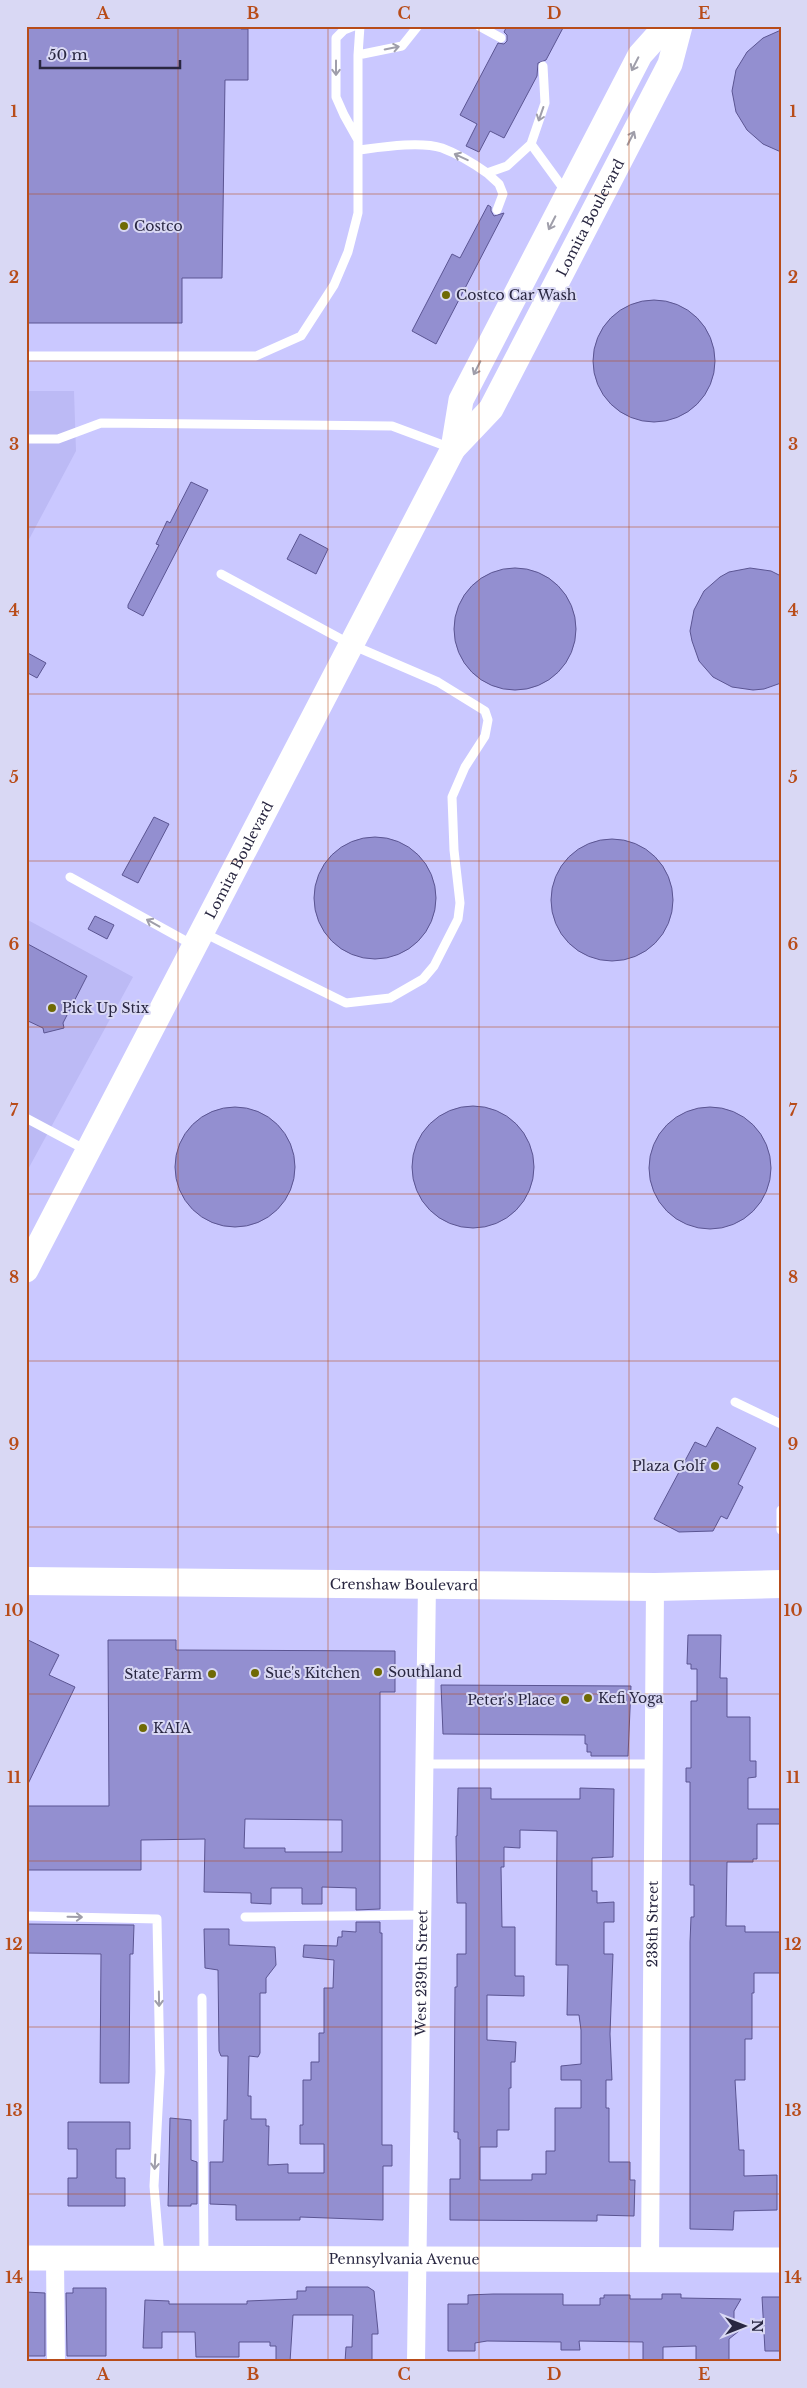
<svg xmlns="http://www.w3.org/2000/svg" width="807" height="2388" font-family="'Libre Baskerville',serif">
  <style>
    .built { fill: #bcbaf5 }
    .building { fill: #938fd0; stroke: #5b5592; fill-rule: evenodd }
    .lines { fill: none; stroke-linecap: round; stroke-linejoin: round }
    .lane { stroke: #fff; stroke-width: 9 }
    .street { stroke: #fff; stroke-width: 18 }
    .secondary { stroke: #fff; stroke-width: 25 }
    .primary { stroke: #fff; stroke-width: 28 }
    .oneway { stroke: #9f9eaa }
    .grid { fill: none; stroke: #b84c19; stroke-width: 1; stroke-opacity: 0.55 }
    .poi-dot { fill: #6f6a04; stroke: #d9d8f4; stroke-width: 2 }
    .labels { text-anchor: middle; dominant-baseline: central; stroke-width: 4; stroke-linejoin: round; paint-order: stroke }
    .street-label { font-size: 14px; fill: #292741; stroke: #d9d8f4 }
    .poi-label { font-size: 14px; fill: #292741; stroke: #d9d8f4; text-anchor: start }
    .neatline { fill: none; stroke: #b84c19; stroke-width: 2 }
    .grid-label { font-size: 16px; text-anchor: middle; font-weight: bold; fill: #b84c19 }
  </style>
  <rect width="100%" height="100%" fill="#cac8ff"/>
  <path class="built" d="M26 391H74L76 451 26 545Z
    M26 919 133 977 26 1173Z"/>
  <path class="building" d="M26 26H241V29H248V80H225L222 278H182V323H26Z
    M507 26H564L546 60 538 63 537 76 504 138 490 131 479 152 466 146 477 124 460 115 498 43 504 44 507 41V35L504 32Z
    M781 30V152L763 144 747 130 736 112 732 91 736 70 747 52 763 38Z
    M488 205 491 207V211L494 216 504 213 436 344 412 331 452 254 460 258Z
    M593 361a61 61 0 1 1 122 0a61 61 0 1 1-122 0Z
    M191 482 208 490 143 616 128 608V605L159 545 156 544 167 521 170 523Z
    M300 534 328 549 316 574 287 559Z
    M454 629a61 61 0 1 1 122 0a61 61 0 1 1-122 0Z
    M750 568 771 571 781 576V683L764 689 753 690 732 687 713 677 699 661 692 641 690 631 694 610 704 591 720 577 729 572Z
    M26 652 46 663 37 678 26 672Z
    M154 817 169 824 138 883 122 875Z
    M314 898a61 61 0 1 1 122 0a61 61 0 1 1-122 0Z
    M551 900a61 61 0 1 1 122 0a61 61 0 1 1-122 0Z
    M95 916 114 925 107 939 88 929Z
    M26 943 87 976 63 1023 64 1028 44 1033 43 1028 26 1020Z
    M412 1167a61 61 0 1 1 122 0a61 61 0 1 1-122 0Z
    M649 1168a61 61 0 1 1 122 0a61 61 0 1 1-122 0Z
    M175 1167a60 60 0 1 1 120 0a60 60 0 1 1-120 0Z
    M717 1427 756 1448 738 1484 743 1487 727 1519 721 1516 713 1531 679 1532 654 1519 695 1442 706 1447Z
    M688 1635H721L720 1678H727V1717H750V1761H756V1777L748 1778V1809H781V1824H757V1859H753V1862H727L726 1926H745V1932H781V1973H754V1993H752V2039H745V2080H735L739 2150H744V2176L777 2175V2210L734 2211 733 2230 690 2229V1942L691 1917H694V1885H690V1782H686V1768H691V1701H697V1669H691V1664H687Z
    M26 1639 59 1655 49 1675 75 1687 26 1788Z
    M108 1640H176V1650L395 1651V1692H380V1909L356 1910V1888L322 1887V1904H302V1888H271V1904L251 1903V1893L204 1892 205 1839 141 1840V1870H26V1806H109ZM245 1819 342 1820V1852H285V1848H244Z
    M441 1685 631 1686 628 1756H591V1752H587V1744H585V1735L443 1734Z
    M458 1788H491V1799H580V1788L614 1789 613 1857 592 1858V1891H597V1903L614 1902V1922H604V1954H613L610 2034 612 2080H606V2108H609V2162H630V2180H635L634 2216 597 2215V2221L450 2220V2179H460V2139H458V2132H454L455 1987H457V1954H466V1903H457L456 1836H457ZM520 1830 557 1831 556 1965H568L567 2015H579L581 2030V2064L561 2066V2080H581V2108H555V2151H546V2174H532V2180H480V2147H497V2130H509V2088H511V2062H515L516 2042 487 2040V1995L524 1996V1976H515V1927H502L501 1867H504V1847L520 1848Z
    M356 1922H380V1933H382V2145H392V2166H383V2220L300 2217V2220H236V2205L210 2204V2162H223L224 2120H227L228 2056H221L219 2051 218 1970 205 1968 204 1929H229V1945L275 1947 276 1965 266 1978V1993H260V2053L258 2057 249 2056 248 2096H251V2119H266V2126H269L268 2165 288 2164V2173H324V2144H300V2125H303V2080H311V2062H319V2033H324V1988H333L334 1960 303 1957 304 1945 337 1946 338 1937H342V1931L356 1932Z
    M26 1924 134 1925 133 1954H130L129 2083H100L101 1954 26 1953Z
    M170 2118 191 2120V2160L197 2162V2204H191V2206H168Z
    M68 2122H130V2149H116V2178H125V2206H68V2178H77V2149H68Z
    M306 2287H368L374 2291 378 2331V2334H372V2362H345L346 2347H352L353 2315H293L290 2362H276V2346H270V2342H239V2357H196L195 2332H162V2348H143L145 2300 169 2301V2304H247V2301L297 2299V2291H306Z
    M73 2288H106V2356H67L66 2293H73Z
    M26 2292 45 2293V2356H26Z
    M493 2294H563V2305H600V2298H604V2295H630V2299H662V2294H681V2298L741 2299 734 2311V2322L739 2331 729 2339V2362H696V2346L663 2347V2362H643V2342L579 2341 580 2350H561V2342L487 2341 475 2343V2351H448V2304H468V2295Z
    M762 2297H781L780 2351H765Z"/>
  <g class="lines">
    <path class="lane" d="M354 26 344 30 336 38V97L344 115 358 140
      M479 26 501 38
      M358 55 402 46 418 26
      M543 66 545 103 531 144 566 192
      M359 150C382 147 420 141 442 148 458 154 473 163 487 173L507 166 531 144
      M487 173 499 184 503 194 497 210
      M26 356H256L301 336 334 285 348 252 358 213V55L360 26
      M26 439H58L101 423 392 426 451 448
      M70 877 193 945
      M202 932 346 1003 390 998 423 979 434 966 458 919 460 903 454 850 452 797 465 767 485 736 488 720 485 711 438 682 352 645 221 574
      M26 1118 86 1150
      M735 1402 781 1424
      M781 1510V1530
      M424 1764H653
      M26 1916 157 1919 160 2072 154 2186 160 2257
      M245 1917 422 1915
      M202 1998 204 2256"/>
    <g class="street">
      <path d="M55 2258 56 2362"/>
      <path id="s1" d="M650 2260 655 1587"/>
      <path id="s2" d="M416 2362 427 1584"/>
    </g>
    <g class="secondary">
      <path d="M453 449 461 400 640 55 666 26"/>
      <path id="s3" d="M26 1270 453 449 491 409 670 64 680 26"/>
      <path id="s4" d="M26 2258 781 2260"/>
    </g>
    <path class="primary" id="s5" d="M26 1581 655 1587 781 1584"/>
  </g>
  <defs><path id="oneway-shaft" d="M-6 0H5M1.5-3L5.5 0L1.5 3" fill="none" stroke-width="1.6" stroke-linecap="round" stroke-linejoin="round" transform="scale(1.25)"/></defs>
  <g class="oneway">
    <use href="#oneway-shaft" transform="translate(392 48) rotate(-11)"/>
    <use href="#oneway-shaft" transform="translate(635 64) rotate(117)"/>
    <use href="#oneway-shaft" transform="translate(336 68) rotate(90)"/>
    <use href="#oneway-shaft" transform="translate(541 114) rotate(109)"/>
    <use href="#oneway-shaft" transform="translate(631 138) rotate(-63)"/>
    <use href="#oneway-shaft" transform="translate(461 157) rotate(-155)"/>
    <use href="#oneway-shaft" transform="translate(552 223) rotate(117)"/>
    <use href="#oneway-shaft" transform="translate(477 368) rotate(117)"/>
    <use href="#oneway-shaft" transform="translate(153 923) rotate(-151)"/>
    <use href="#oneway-shaft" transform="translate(75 1917) rotate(1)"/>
    <use href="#oneway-shaft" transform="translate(159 1999) rotate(89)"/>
    <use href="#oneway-shaft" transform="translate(155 2162) rotate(93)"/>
  </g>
  <path class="grid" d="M178 26V2362M328 26V2362M479 26V2362M629 26V2362M26 194H781M26 361H781M26 527H781M26 694H781M26 861H781M26 1027H781M26 1194H781M26 1361H781M26 1527H781M26 1694H781M26 1861H781M26 2027H781M26 2194H781"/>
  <g class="poi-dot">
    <circle cx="124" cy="226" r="5"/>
    <circle cx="446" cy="295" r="5"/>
    <circle cx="52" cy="1008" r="5"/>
    <circle cx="715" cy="1466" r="5"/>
    <circle cx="378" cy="1672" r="5"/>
    <circle cx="255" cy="1673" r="5"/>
    <circle cx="212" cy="1674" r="5"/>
    <circle cx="588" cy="1698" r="5"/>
    <circle cx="565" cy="1700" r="5"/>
    <circle cx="143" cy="1728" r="5"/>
  </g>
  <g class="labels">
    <g class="street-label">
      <text stroke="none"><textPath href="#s3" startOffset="1196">Lomita Boulevard</textPath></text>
      <text stroke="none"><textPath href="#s3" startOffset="462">Lomita Boulevard</textPath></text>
      <text stroke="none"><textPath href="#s5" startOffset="378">Crenshaw Boulevard</textPath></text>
      <text stroke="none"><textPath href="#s1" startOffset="336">238th Street</textPath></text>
      <text stroke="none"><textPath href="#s2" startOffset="389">West 239th Street</textPath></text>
      <text stroke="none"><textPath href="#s4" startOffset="378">Pennsylvania Avenue</textPath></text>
    </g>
    <g class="poi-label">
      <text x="134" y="226">Costco</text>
      <text x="456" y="295">Costco Car Wash</text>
      <text x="62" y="1008">Pick Up Stix</text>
      <text x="705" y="1466" text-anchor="end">Plaza Golf</text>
      <text x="388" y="1672">Southland</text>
      <text x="265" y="1673">Sue's Kitchen</text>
      <text x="202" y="1674" text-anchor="end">State Farm</text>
      <text x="598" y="1698">Kefi Yoga</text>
      <text x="555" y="1700" text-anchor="end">Peter's Place</text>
      <text x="153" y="1728">KAIA</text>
    </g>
  </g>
  <rect width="807" height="2388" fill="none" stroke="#d9d8f4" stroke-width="55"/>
  <g transform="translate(744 2326) rotate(90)" stroke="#d9d8f4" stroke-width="4" paint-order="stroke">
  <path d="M0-4L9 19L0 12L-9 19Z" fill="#292741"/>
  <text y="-8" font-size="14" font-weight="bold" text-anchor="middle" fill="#292741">N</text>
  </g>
  <path d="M40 60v8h140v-8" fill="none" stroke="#292741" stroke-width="2.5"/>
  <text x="48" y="60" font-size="15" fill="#292741" stroke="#d9d8f4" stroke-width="4" paint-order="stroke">50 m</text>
  <rect x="28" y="28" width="752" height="2332" class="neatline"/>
  <g class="grid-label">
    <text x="103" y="19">A</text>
    <text x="253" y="19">B</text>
    <text x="404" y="19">C</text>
    <text x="554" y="19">D</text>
    <text x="704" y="19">E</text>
    <text x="14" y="117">1</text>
    <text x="793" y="117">1</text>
    <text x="14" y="283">2</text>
    <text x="793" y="283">2</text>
    <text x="14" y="450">3</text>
    <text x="793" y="450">3</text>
    <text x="14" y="616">4</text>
    <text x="793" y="616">4</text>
    <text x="14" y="783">5</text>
    <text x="793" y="783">5</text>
    <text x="14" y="950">6</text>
    <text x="793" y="950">6</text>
    <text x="14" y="1116">7</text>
    <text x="793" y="1116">7</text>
    <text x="14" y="1283">8</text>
    <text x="793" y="1283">8</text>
    <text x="14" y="1450">9</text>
    <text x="793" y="1450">9</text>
    <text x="14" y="1616">10</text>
    <text x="793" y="1616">10</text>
    <text x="14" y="1783">11</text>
    <text x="793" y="1783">11</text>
    <text x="14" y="1950">12</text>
    <text x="793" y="1950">12</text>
    <text x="14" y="2116">13</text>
    <text x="793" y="2116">13</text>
    <text x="14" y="2283">14</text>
    <text x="793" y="2283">14</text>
    <text x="103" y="2380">A</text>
    <text x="253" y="2380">B</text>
    <text x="404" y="2380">C</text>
    <text x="554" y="2380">D</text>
    <text x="704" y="2380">E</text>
  </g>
</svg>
